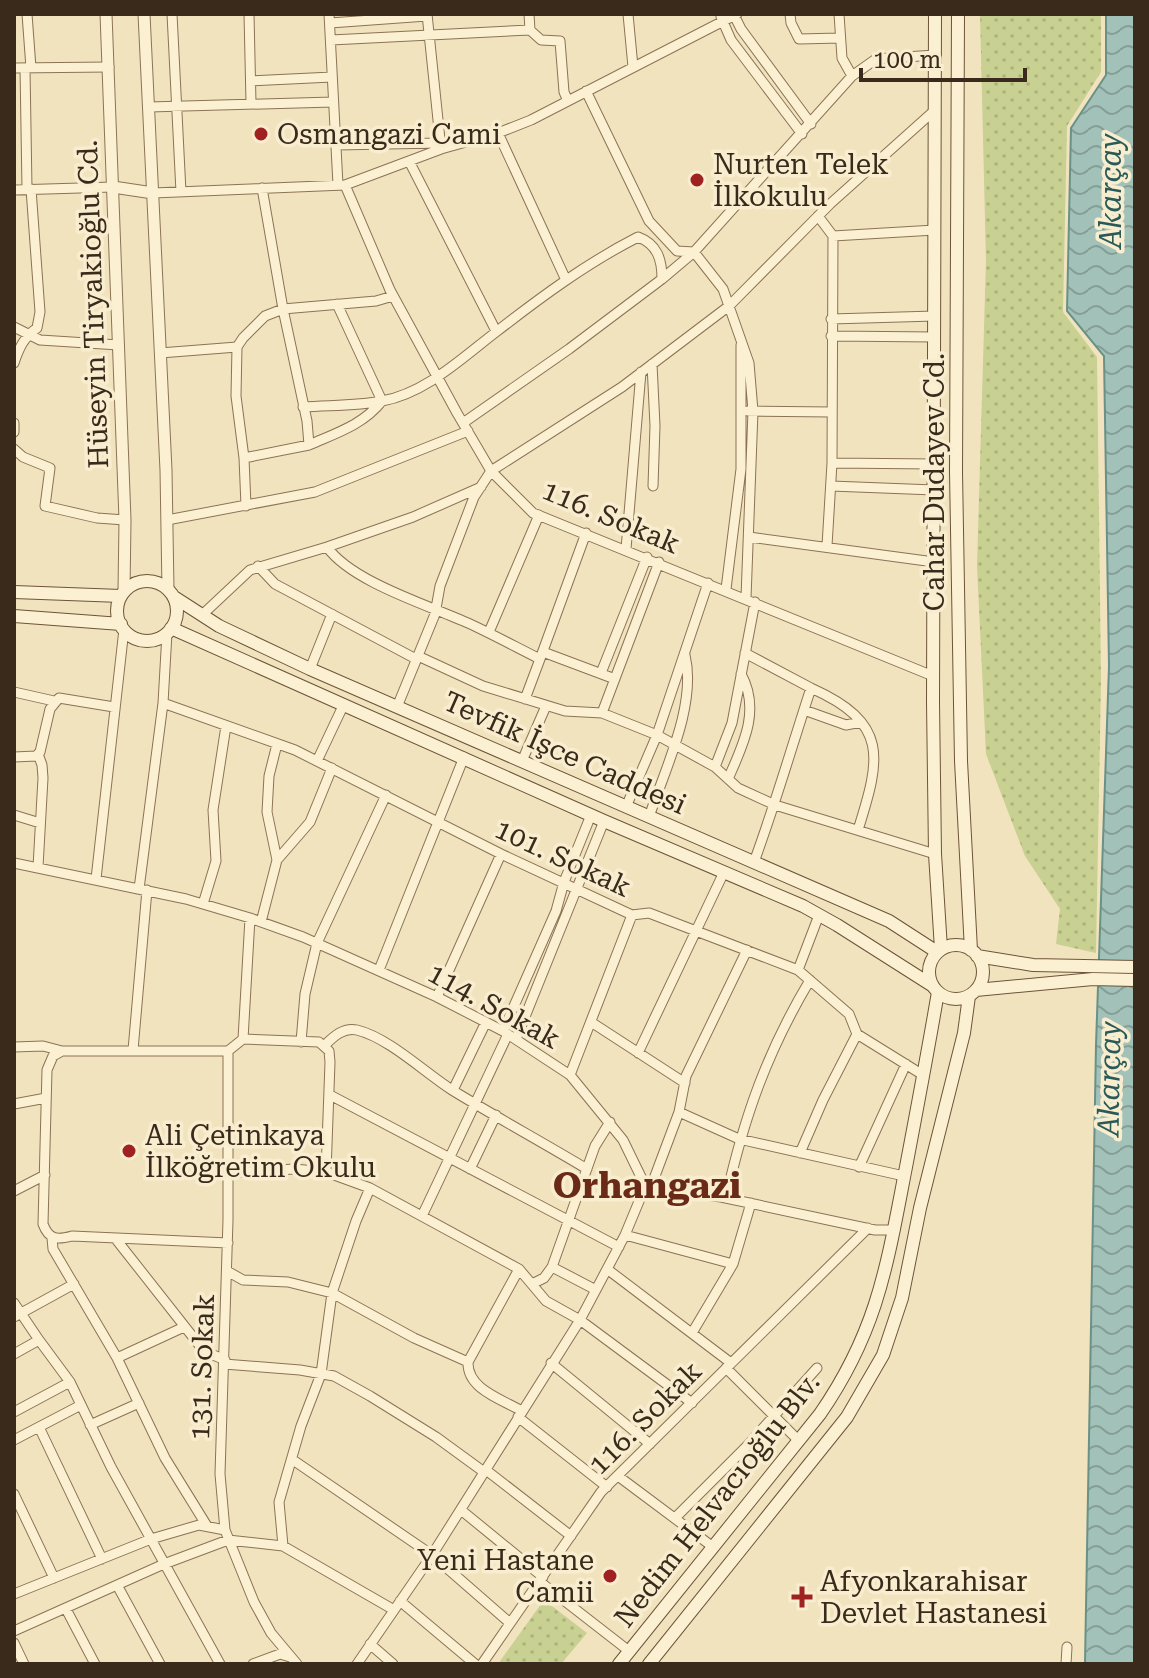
<svg xmlns="http://www.w3.org/2000/svg" width="1149" height="1678" font-family="'Roboto Serif',serif">
  <style>
    .park { fill: url(#park-dots) }
    .water { fill: url(#water-waves); stroke: #699188; stroke-width: 2 }
    .lines { fill: none; stroke-linecap: round; stroke-linejoin: round }
    .minor-casing { stroke: #8b7356; stroke-width: 11 }
    .tertiary-casing { stroke: #8b7356; stroke-width: 13 }
    .secondary-casing { stroke: #6d5439; stroke-width: 14 }
    .minor { stroke: #fbf0d2; stroke-width: 9 }
    .tertiary { stroke: #fbf0d2; stroke-width: 11 }
    .secondary { stroke: #fbf0d2; stroke-width: 12 }
    .poi-dot { fill: #9f2221; stroke: #f8edcf; stroke-width: 3 }
    .labels { text-anchor: middle; dominant-baseline: central; stroke-width: 7; stroke-linejoin: round; paint-order: stroke }
    .poi-label { font-size: 28px; fill: #392a1b; stroke: #f8edcf; text-anchor: start }
    .street-label { font-size: 28px; fill: #392a1b; stroke: #f8edcf }
    .water-label { font-size: 30px; font-style: italic; fill: #295a58; stroke: #f8edcf }
    .district-label { font-size: 36px; font-weight: bold; fill: #692a17; stroke: #f8edcf }
  </style>
  <defs>
    <pattern id="park-dots" width="8" height="8" patternUnits="userSpaceOnUse" patternTransform="scale(2)"><rect width="8" height="8" fill="#c8d092"/><path d="M2 2h.1M6 6h.1" fill="none" stroke="#adb37d" stroke-width="1.8" stroke-linecap="round"/></pattern>
    <pattern id="water-waves" width="16" height="10" patternUnits="userSpaceOnUse" patternTransform="scale(2)"><rect width="16" height="10" fill="#a2c2b9"/><path d="M0 5q4-4 8 0t8 0" fill="none" stroke="#859e96"/></pattern>
  </defs>
  <rect width="100%" height="100%" fill="#f1e3be"/>
  <path class="park" d="M980 14H1101V72L1067 126 1063 312 1097 357 1101 680 1096 953 1056 944 1060 909 1025 856 986 754 977 566 986 260Z
    M544 1600 587 1633 561 1664H498Z"/>
  <path class="water" d="M1106 14H1135V1664H1085L1096 1045 1109 666 1104 356 1067 311 1071 128 1106 75Z"/>
  <g class="lines">
    <defs>
      <path id="minor" d="M27 14 31 68
        M172 14 181 192
        M249 14 251 103
        M329 14 338 185
        M427 14 441 149
        M628 14 633 67
        M790 14 791 23 799 39 840 38
        M839 14 842 58 852 76
        M734 15 741 29 811 124
        M721 17 731 40 802 134
        M330 23 427 16
        M530 30 541 40 560 41 564 92 568 101
        M331 40 530 30 529 14
        M14 68 109 67
        M25 68 27 189
        M251 81 332 77
        M586 91 649 221 677 251 694 252 723 289 749 363 753 411 746 598
        M149 107 333 102
        M498 133 566 280
        M336 145 440 143
        M409 161 496 331
        M345 185 390 290 457 413 491 471 533 513 933 676
        M14 190 113 187
        M153 193 345 185 441 149 498 133 531 120 737 14
        M818 216 833 236
        M831 319 935 316
        M14 327 40 340 119 345
        M831 336 935 337
        M160 353 237 347
        M14 363C19 348 24 337 37 328L40 312 31 189
        M652 364 655 426 653 486
        M303 407C329 405 357 406 382 401 426 393 462 358 496 332 541 297 587 263 638 237 657 244 662 259 662 279
        M748 411 832 412
        M14 423V432
        M463 423 569 349 662 279 694 252 852 76 876 59 935 55
        M309 445C336 433 363 425 382 401L337 304
        M14 449 23 457 50 468 45 506 97 518 125 520
        M244 458 236 396 237 347 243 338 265 316 283 309 376 301 393 296
        M832 463 934 464
        M831 486 934 490
        M246 506 244 458 309 445 307 421 283 309 262 188
        M167 520 315 492 468 431
        M749 537 934 562
        M827 546 832 463 833 236 935 230
        M327 547C352 582 428 605 468 623 492 634 516 647 540 659L586 533
        M626 549 641 372
        M258 566 275 584 416 659
        M726 589 741 469V345
        M202 615 250 570 327 547 413 517 481 487
        M489 632 539 515
        M543 652 615 679
        M745 653 811 688C792 746 775 805 754 862
        M418 656 483 686 565 711 602 713 657 735 715 767 738 788 775 805 935 854
        M310 669 332 614
        M601 673 647 557
        M811 688C889 723 881 757 858 830
        M14 692 54 701
        M525 699 540 659
        M163 703 295 750 501 854 632 915 649 913 798 970 849 1014 857 1034 923 1075
        M397 707 435 614 440 586 474 497 491 471 622 387 729 306 830 204 935 110
        M804 710 846 725 861 722
        M602 713 659 562
        M38 754 42 765 43 778 38 867
        M14 757 36 756 40 752 50 709 59 698 114 707
        M317 761 344 704
        M522 761 546 706
        M715 767 732 723 755 602
        M728 779C743 745 761 710 741 674
        M626 807 657 735 708 583
        M14 815 40 823
        M649 817C665 769 697 705 685 655
        M277 860 310 822 332 768
        M14 863 186 899 250 918 303 937 437 997 503 1031 570 1075 623 1140 642 1179V1194L625 1235 580 1320 432 1555 357 1664
        M96 879 124 629
        M139 889 163 703 167 633
        M203 904 216 861 213 810 226 726
        M261 922 277 860 267 812 269 776 277 744
        M379 970 464 757
        M798 970 819 915
        M437 997 501 854
        M591 1022 685 1083
        M503 1031 556 911 564 882 591 815
        M243 1039 250 918
        M516 1039 604 821
        M301 1042 305 994 317 943 386 795
        M325 1045C334 1036 344 1027 357 1030 389 1038 424 1072 452 1090 496 1117 542 1142 587 1169
        M14 1047 43 1046 62 1051
        M133 1050 147 890
        M228 1051V1220L220 1474 225 1530 254 1602 271 1633 297 1664
        M638 1053 724 872
        M570 1075 632 915
        M453 1090 486 1022
        M330 1095 619 1247
        M14 1104 46 1098
        M679 1112 739 1139 904 1176
        M800 1153 823 1100 857 1034
        M859 1167 906 1064
        M470 1169 496 1115
        M228 1173 294 1169 326 1172 370 1188 519 1269 546 1301 580 1320 692 1403
        M655 1176 679 1112 686 1076 747 950
        M14 1191 45 1175
        M642 1194 657 1189 721 1197 875 1230H895
        M726 1198C744 1117 767 1052 810 980
        M422 1216 508 1034
        M625 1235 733 1264
        M52 1238 53 1249 117 1358 165 1458 207 1526
        M115 1238 204 1351 225 1360
        M228 1243 72 1236C57 1240 49 1240 43 1224L47 1070 53 1056 62 1051H228L243 1039 319 1042 329 1051 330 1062 326 1172
        M552 1267 596 1290
        M519 1269 468 1362C467 1389 501 1399 522 1411
        M607 1269 731 1363
        M227 1271 243 1280 288 1282 332 1293 414 1338 468 1362
        M532 1284 544 1278 552 1267 595 1146 610 1122
        M14 1303 39 1340 14 1354
        M14 1317 74 1284
        M692 1333 733 1264 751 1203
        M39 1340 70 1382 111 1467 220 1664
        M117 1358 184 1327
        M551 1363 650 1444
        M224 1364 300 1370 334 1376 370 1396 436 1437 484 1472
        M726 1368 799 1441
        M14 1412 70 1382
        M518 1417 607 1487
        M90 1425 139 1403
        M39 1427 102 1559
        M14 1440 81 1405
        M293 1460 432 1555 510 1623
        M486 1470 571 1536
        M618 1476 713 1547
        M14 1494 54 1578
        M461 1510 543 1577
        M675 1518 747 1446 817 1368
        M283 1546 279 1502 301 1426 321 1374 332 1293 356 1221 370 1188
        M539 1581 629 1651
        M117 1585 160 1664
        M14 1594 151 1539 199 1525 225 1530
        M400 1601 475 1664
        M66 1609 95 1664
        M14 1631 164 1564 228 1540 283 1546 394 1610
        M14 1643 24 1664
        M370 1644 393 1664
        M253 1664 280 1654 290 1657
        M482 1664 601 1492 868 1228
        M1066 1664 1067 1647"/>
      <path id="tertiary" d="M106 14 125 520 124 591
        M144 14 166 470 168 590
        M113 187 153 193"/>
      <path id="secondary" d="M935 14 933 702 935 854 941 949
        M958 14 956 472 961 761 971 950
        M117 611a30 30 0 1 1 60 0a30 30 0 1 1-60 0Z
        M14 592 121 596
        M174 597 219 626 310 669 889 921 937 952
        M14 616 121 624
        M171 628 604 821 803 906 837 925 933 986
        M929 972a27 27 0 1 1 54 0a27 27 0 1 1-54 0Z
        M977 956 1033 965 1135 967
        M976 990 1093 979 1135 980
        M619 1664 820 1414C878 1330 887 1265 906 1167 917 1109 928 1051 938 992
        M649 1664 847 1417 883 1355 902 1298 920 1208 964 1033 969 996"/>
    </defs>
    <use href="#minor" class="minor-casing"/>
    <use href="#tertiary" class="tertiary-casing"/>
    <use href="#secondary" class="secondary-casing"/>
    <use href="#minor" class="minor"/>
    <use href="#tertiary" class="tertiary"/>
    <use href="#secondary" class="secondary"/>
  </g>
  <g class="poi-dot">
    <circle cx="261" cy="134" r="8"/>
    <circle cx="697" cy="180" r="8"/>
    <circle cx="129" cy="1151" r="8"/>
    <circle cx="610" cy="1576" r="8"/>
    <path d="M798 1585h8v8h8v8h-8v8h-8v-8h-8v-8h8z"/>
  </g>
  <g class="labels">
    <g class="poi-label">
      <text x="277" y="134">Osmangazi Cami</text>
      <text x="713" y="164">Nurten Telek<tspan x="713" dy="32">İlkokulu</tspan></text>
      <text x="145" y="1135">Ali Çetinkaya<tspan x="145" dy="32">İlköğretim Okulu</tspan></text>
      <text x="594" y="1560" text-anchor="end">Yeni Hastane<tspan x="594" dy="32">Camii</tspan></text>
      <text x="820" y="1581">Afyonkarahisar<tspan x="820" dy="32">Devlet Hastanesi</tspan></text>
    </g>
    <g class="street-label">
      <text transform="translate(93 304) rotate(-92)">Hüseyin Tiryakioğlu Cd.</text>
      <text transform="translate(934 482) rotate(-90)">Cahar Dudayev Cd.</text>
      <text transform="translate(611 517) rotate(23)">116. Sokak</text>
      <text transform="translate(565 753) rotate(24)">Tevfik İşce Caddesi</text>
      <text transform="translate(563 858) rotate(25)">101. Sokak</text>
      <text transform="translate(494 1006) rotate(29)">114. Sokak</text>
      <text transform="translate(202 1367) rotate(-88)">131. Sokak</text>
      <text transform="translate(645 1418) rotate(-45)">116. Sokak</text>
      <text transform="translate(717 1500) rotate(-52)">Nedim Helvacıoğlu Blv.</text>
    </g>
    <g class="water-label">
      <text transform="translate(1110 191) rotate(-90)">Akarçay</text>
      <text transform="translate(1109 1079) rotate(-89)">Akarçay</text>
    </g>
    <g class="district-label">
      <text x="647" y="1186">Orhangazi</text>
    </g>
  </g>
  <rect width="1149" height="1678" fill="none" stroke="#392a1b" stroke-width="32"/>
  <path d="M861 68v12h164v-12" fill="none" stroke="#392a1b" stroke-width="4"/>
  <text x="873" y="68" font-size="24" fill="#392a1b" stroke="#f8edcf" stroke-width="6" paint-order="stroke">100 m</text>
</svg>
